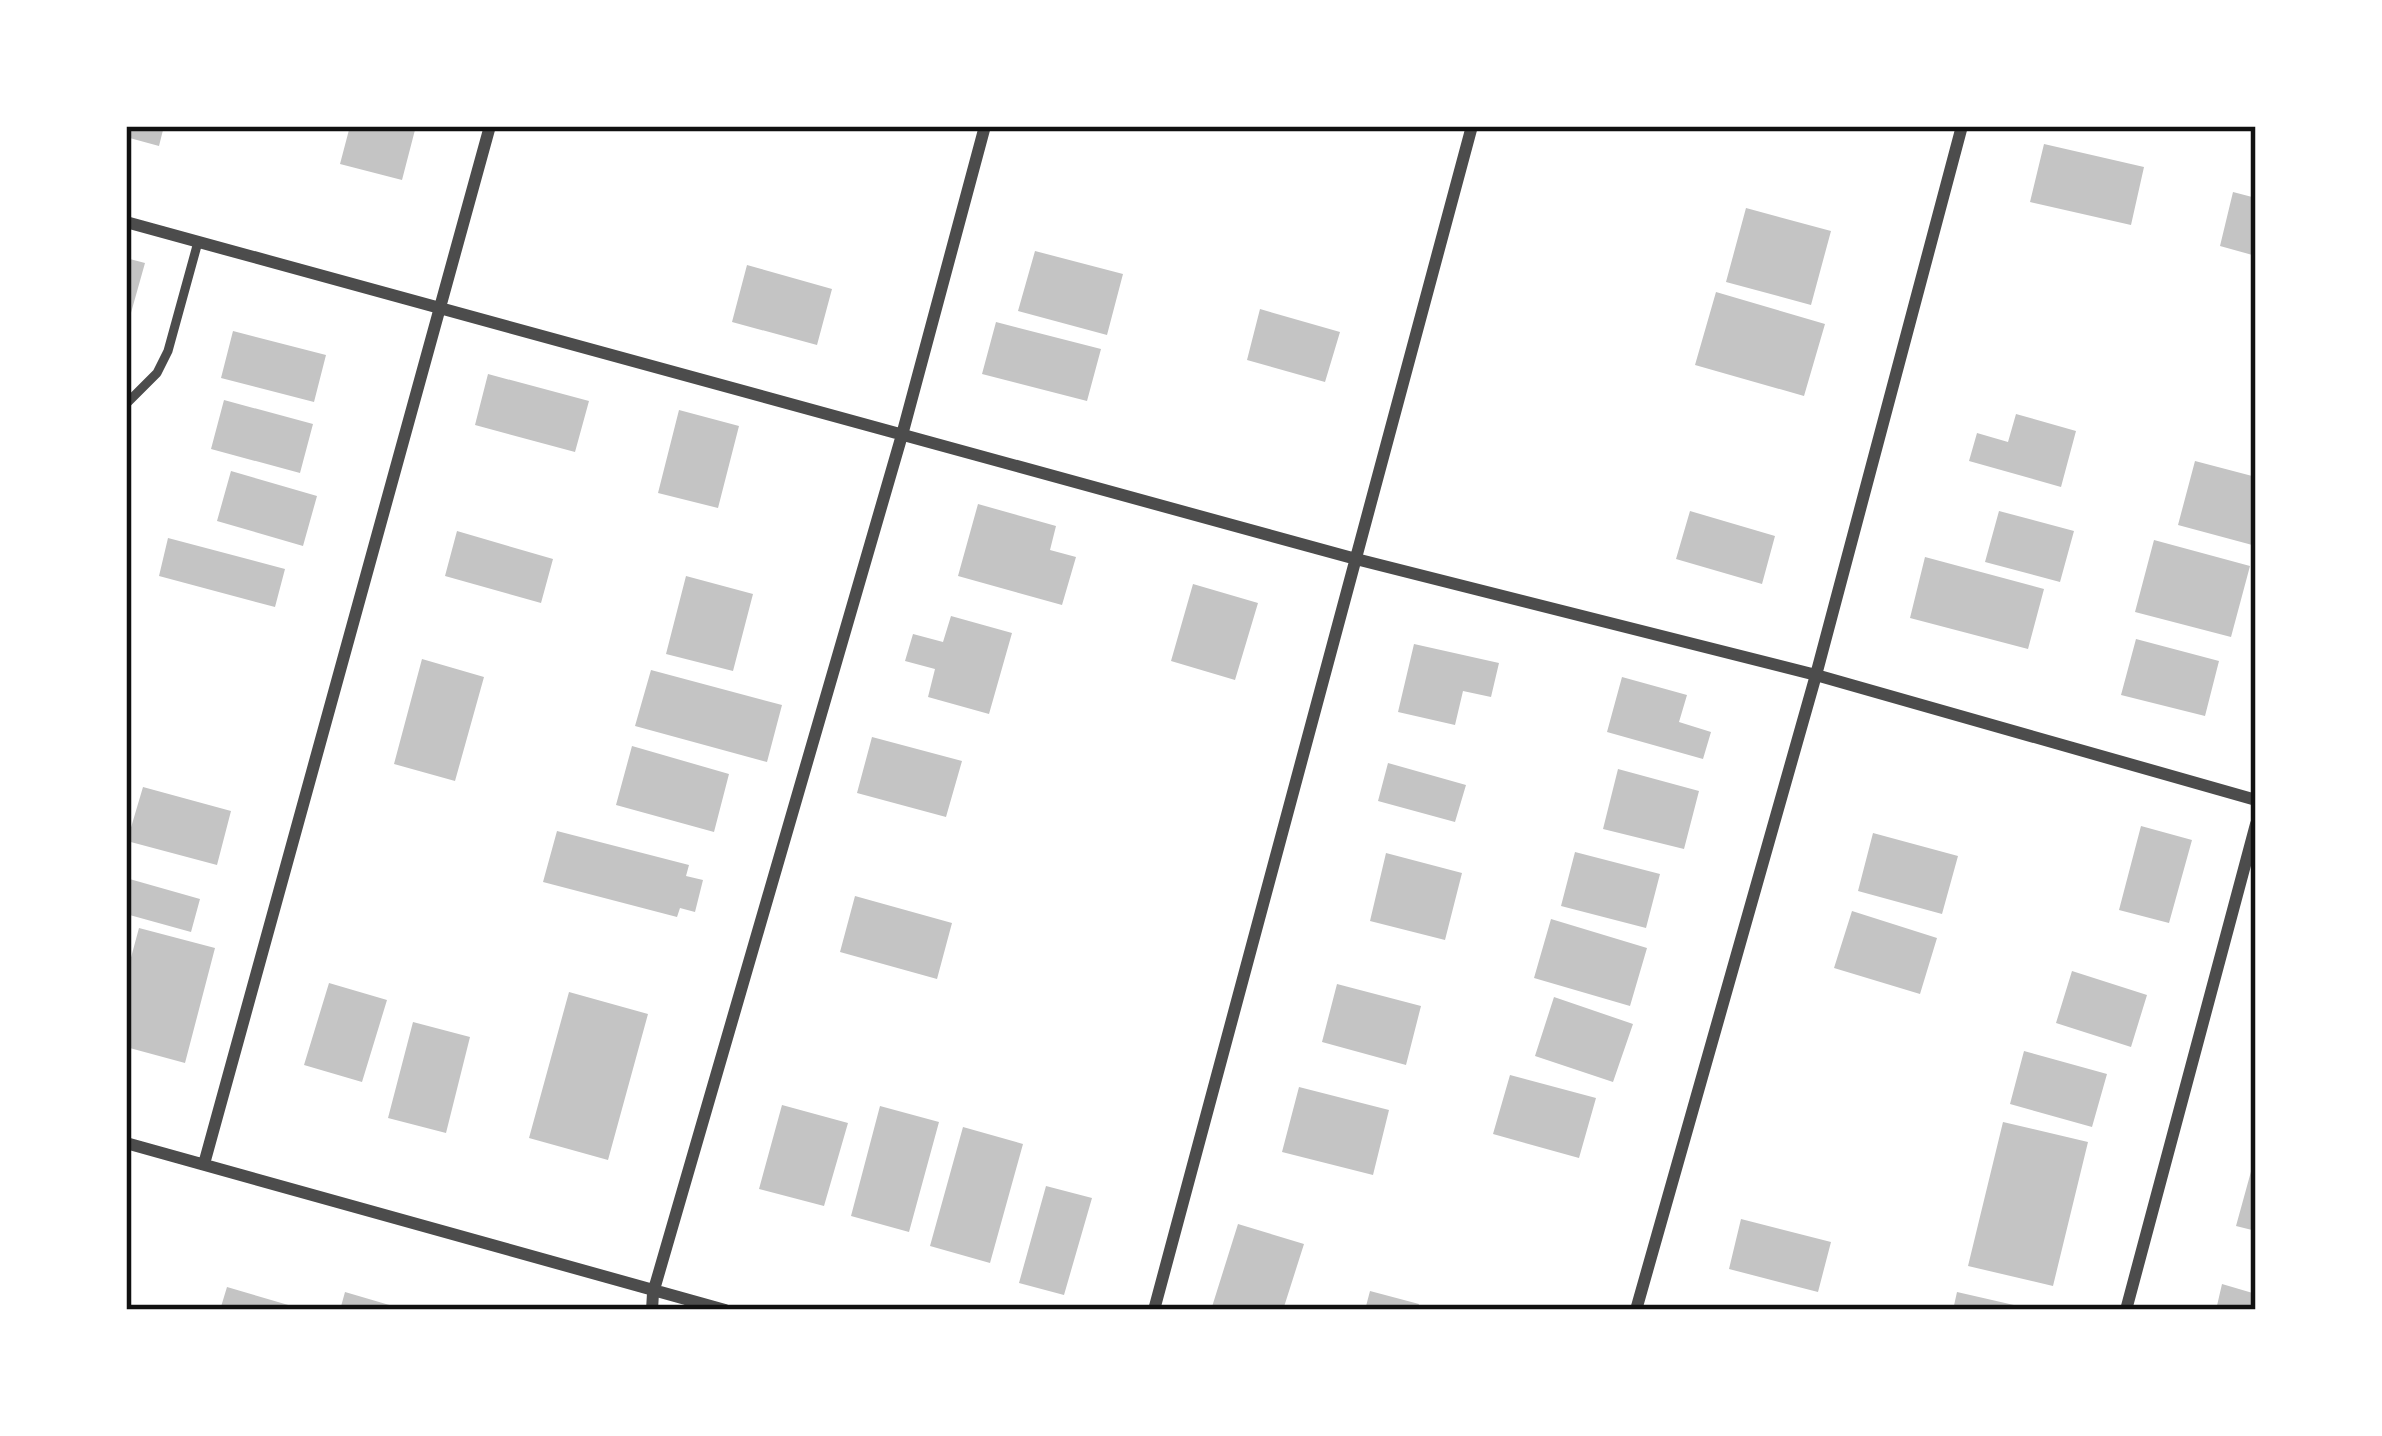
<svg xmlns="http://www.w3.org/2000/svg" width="2382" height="1436" font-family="'Sofia Sans Condensed',sans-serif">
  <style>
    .building { fill: #c4c4c4 }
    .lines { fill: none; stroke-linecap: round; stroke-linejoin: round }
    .service { stroke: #4c4c4c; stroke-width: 9 }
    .minor { stroke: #4c4c4c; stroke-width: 12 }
    .neatline { fill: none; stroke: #111; stroke-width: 4.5 }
  </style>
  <rect width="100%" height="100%" fill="#fff"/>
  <path class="building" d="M126 126H164L159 146 126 137Z
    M350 126H416L402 180 340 164Z
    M2044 144 2144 167 2131 225 2030 202Z
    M2233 192 2256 198V256L2220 246Z
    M1746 208 1831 231 1811 305 1726 282Z
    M1035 251 1123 274 1107 335 1018 311Z
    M126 258 145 263 127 327H126Z
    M747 265 832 289 817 345 732 322Z
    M1716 292 1825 324 1804 396 1695 365Z
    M1260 309 1340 332 1325 382 1247 360Z
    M996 322 1101 349 1087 401 982 374Z
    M233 331 326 355 314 402 221 378Z
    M488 374 589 401 575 452 475 425Z
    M224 400 313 424 300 473 211 449Z
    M679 410 739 426 718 508 658 493Z
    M2016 414 2076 431 2061 487 1969 461 1977 433 2008 442Z
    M2195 461 2256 477V546L2178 525Z
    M231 471 317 496 303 546 217 521Z
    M978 504 1056 526 1050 550 1076 557 1062 605 958 576Z
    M1690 511 1775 536 1762 584 1676 559Z
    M1999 511 2074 531 2060 582 1985 562Z
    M457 531 553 559 541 603 445 576Z
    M168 538 285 569 275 607 159 576Z
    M2154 540 2250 566 2231 637 2135 612Z
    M1925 557 2044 589 2028 649 1910 618Z
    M686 576 753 594 733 671 666 654Z
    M1193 584 1258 603 1235 680 1171 661Z
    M951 616 1012 633 989 714 928 697 935 669 905 661 913 634 943 642Z
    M2136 639 2219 661 2205 716 2121 695Z
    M1414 644 1499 663 1491 697 1463 691 1455 725 1398 712Z
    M422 659 484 677 455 781 394 764Z
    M651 670 782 705 767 762 635 726Z
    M1622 677 1687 695 1679 722 1711 732 1703 759 1607 732Z
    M872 737 962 761 946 817 857 793Z
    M632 746 729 774 714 832 616 805Z
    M1388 763 1466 785 1455 822 1378 801Z
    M1618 769 1699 791 1684 849 1603 829Z
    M143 787 231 811 217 865 127 841Z
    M2141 826 2192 840 2169 923 2119 910Z
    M557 831 689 865 686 876 703 880 695 912 680 908 677 917 543 882Z
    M1873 833 1958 856 1942 914 1858 891Z
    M1575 852 1660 874 1646 928 1561 906Z
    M1386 853 1462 873 1445 940 1370 921Z
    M126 878 200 899 191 932 126 914Z
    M855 896 952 923 937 979 840 952Z
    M1852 911 1937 938 1920 994 1834 968Z
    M1551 919 1647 948 1630 1006 1534 978Z
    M139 928 215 948 185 1063 126 1047V976Z
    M2072 971 2147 995 2131 1047 2056 1023Z
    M329 983 387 1000 362 1082 304 1065Z
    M1337 984 1421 1006 1406 1065 1322 1042Z
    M569 992 648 1014 608 1160 529 1138Z
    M1554 997 1633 1024 1613 1082 1535 1056Z
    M413 1022 470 1037 446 1133 388 1118Z
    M2024 1051 2107 1074 2092 1127 2010 1104Z
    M1510 1075 1596 1098 1579 1158 1493 1134Z
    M1299 1087 1389 1110 1373 1175 1282 1152Z
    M782 1105 848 1123 824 1206 759 1189Z
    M880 1106 939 1122 909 1232 851 1216Z
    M2003 1122 2088 1142 2053 1286 1968 1266Z
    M963 1127 1023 1144 990 1263 930 1246Z
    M2255 1157H2256V1231L2236 1226Z
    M1046 1186 1092 1198 1064 1295 1019 1283Z
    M1741 1219 1831 1242 1818 1292 1729 1269Z
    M1238 1224 1304 1244 1283 1310H1211Z
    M2222 1284 2256 1294V1310H2216Z
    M227 1287 302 1309V1310H220Z
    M1370 1291 1419 1304 1417 1310H1365Z
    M345 1292 403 1309 402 1310H340Z
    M1957 1292 2027 1308V1310H1953Z"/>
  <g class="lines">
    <path class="service" d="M126 404 157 373 168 351 198 242"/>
    <path class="minor" d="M126 222 1356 559 1816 675 2256 800
      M126 1143 725 1310
      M204 1164 490 126
      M652 1310 653 1293 902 435 985 126
      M1154 1310 1472 126
      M1636 1310 1816 675 1962 126
      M2126 1310 2256 824"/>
  </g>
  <rect width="2382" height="1436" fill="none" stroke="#ffffff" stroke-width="258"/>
  <rect x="129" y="129" width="2124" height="1178" class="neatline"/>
</svg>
